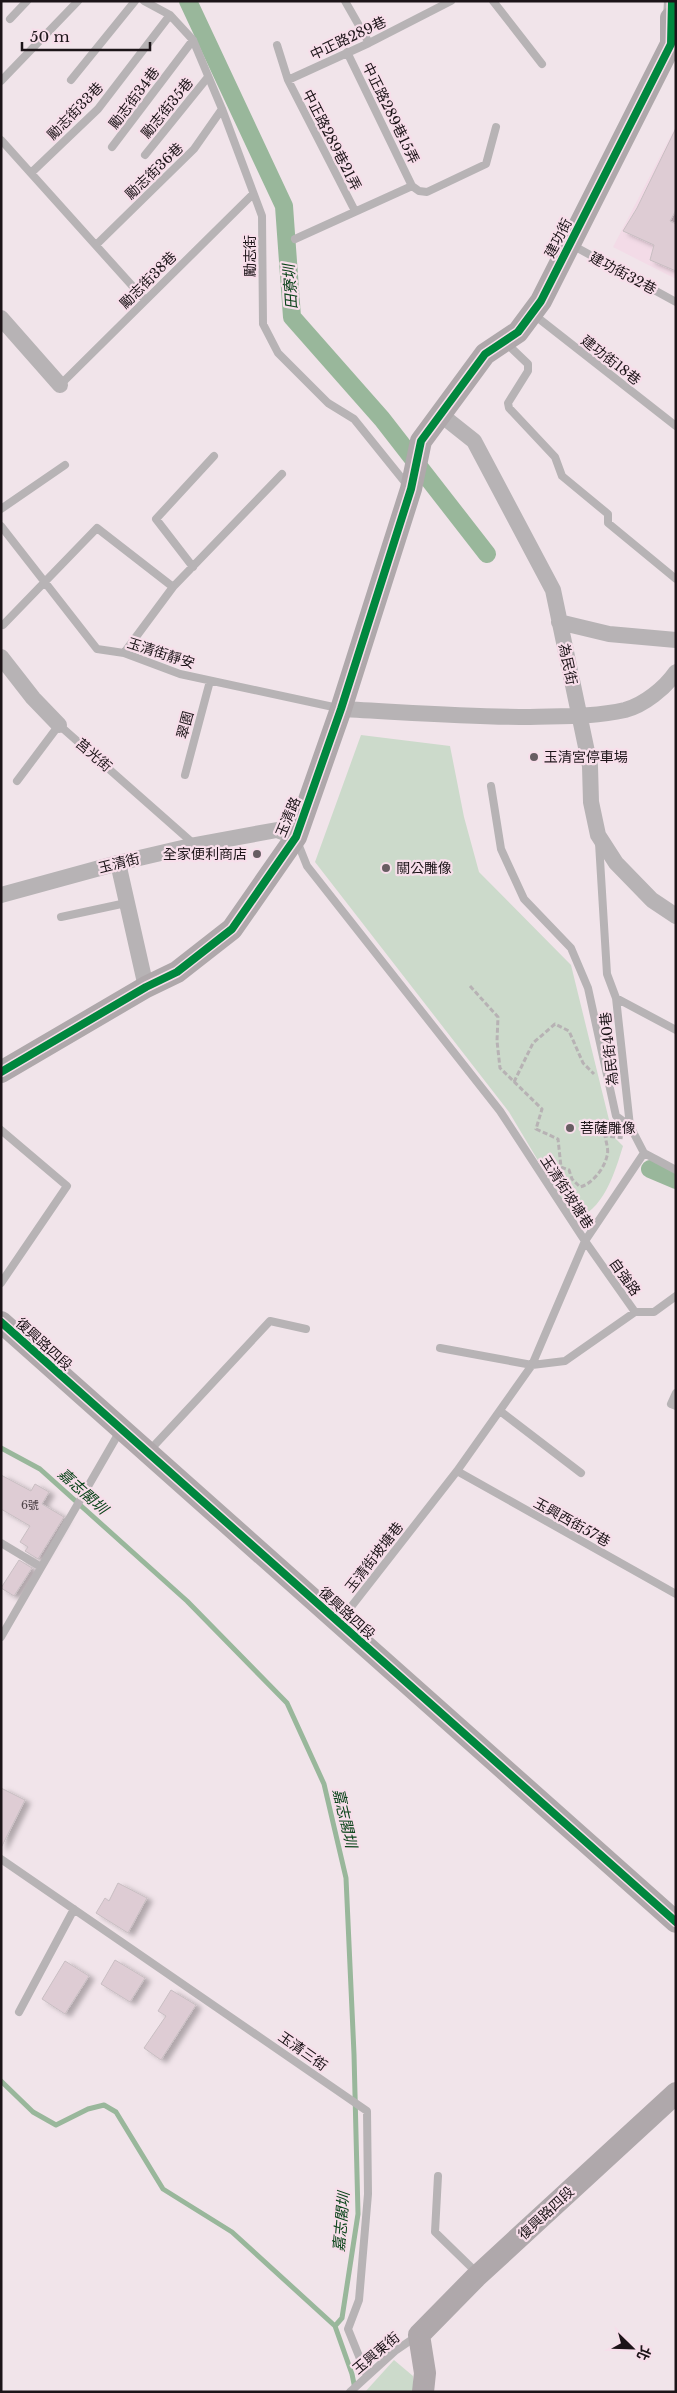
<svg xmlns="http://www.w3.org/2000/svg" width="677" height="2393" font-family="'Libre Baskerville','Noto Sans TC',serif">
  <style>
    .built { fill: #f3dbe7 }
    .green { fill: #ccdacb }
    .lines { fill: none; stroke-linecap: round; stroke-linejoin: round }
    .stream { stroke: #99b79b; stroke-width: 5 }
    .canal { stroke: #99b79b; stroke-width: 18 }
    .building { fill: #deccd4; stroke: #c8bec2; filter: url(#shadow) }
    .path { stroke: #b7b2b4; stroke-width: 3; stroke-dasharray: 5 2.5; stroke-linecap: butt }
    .lane { stroke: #b7b3b5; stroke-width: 8 }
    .street { stroke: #b7b3b5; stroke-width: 16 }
    .secondary { stroke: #afa8ab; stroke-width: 22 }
    .cycleway-casing { stroke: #f7deea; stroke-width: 11 }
    .cycleway { stroke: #00873e; stroke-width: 8 }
    .poi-dot { fill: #675d62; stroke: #f7deea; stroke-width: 2 }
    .labels { text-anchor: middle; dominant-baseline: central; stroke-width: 4.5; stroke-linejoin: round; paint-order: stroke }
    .number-label { font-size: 11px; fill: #4e4348 }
    .street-label { font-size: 14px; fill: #1c1418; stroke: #f7deea }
    .poi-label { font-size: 14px; fill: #1c1418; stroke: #f7deea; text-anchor: start }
    .water-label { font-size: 15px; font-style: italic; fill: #0a4319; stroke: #f7deea }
  </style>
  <defs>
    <filter id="shadow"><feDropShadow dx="5.5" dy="3" stdDeviation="2.5" flood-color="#0004"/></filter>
  </defs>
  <rect width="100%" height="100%" fill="#f1e4ea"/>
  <path class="built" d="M676 126V279L613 247Z"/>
  <path class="green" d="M361 735 450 746 464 817 479 872 571 965 611 1128 614 1137 623 1146C615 1172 603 1213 573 1219L509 1112 315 862Z
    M394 2360 413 2376 414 2392H365Z"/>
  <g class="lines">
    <path class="stream" d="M1 1448 40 1469 187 1601 287 1703 324 1784 346 1878 354 2054 358 2214 342 2318 335 2326
      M1 2081 33 2112 56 2125 88 2109 104 2105 116 2112 163 2189 232 2232 335 2326 352 2374 355 2389"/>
    <path class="canal" d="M188 1 284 206 292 317 382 419 487 554
      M650 1169 676 1180"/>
  </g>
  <path class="building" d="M676 128V210L670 221 676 224V271L650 260 654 245 623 231 637 208Z
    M1 1475 31 1491 35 1484 49 1492 42 1504 64 1517 38 1559 25 1551 28 1547 20 1542 30 1526 1 1509Z
    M19 1560 32 1568 14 1596 1 1588Z
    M1 1788 25 1800 1 1848Z
    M118 1883 147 1898 128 1933 96 1913 105 1898 109 1901Z
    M115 1960 145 1978 130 2002 101 1984Z
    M65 1961 89 1976 65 2014 42 1999Z
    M171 1990 196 2005 161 2060 144 2048 166 2016 158 2011Z"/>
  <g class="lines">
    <path class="path" d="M470 986 498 1017 497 1041 500 1068 542 1109 536 1129 558 1139 561 1167 569 1170 572 1179 580 1187C592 1184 604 1169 607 1156 609 1150 606 1142 605 1136L624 1138
      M514 1082 533 1043 555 1024 569 1031 583 1063 594 1074"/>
    <path class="lane" d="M144 1 170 15 193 40 222 109 262 216 263 324 278 353 328 403 354 419 408 486
      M345 1 369 43
      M493 1 542 64
      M10 19 27 1
      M277 45 288 80 369 43 451 1
      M347 52 412 186 419 191 427 192 486 164 496 127
      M71 80 135 1
      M288 80 355 211
      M1 81 78 1
      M1 140 145 300
      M112 147 193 40
      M145 155 208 77
      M31 173 98 109 170 15
      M295 239 412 186
      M96 245 194 149 222 109
      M572 245 676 302
      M533 314 676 426
      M505 342 528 364V371L508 403 509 408 555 457 562 476 608 514V523L676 579
      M60 385 253 194
      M1 509 65 465
      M1 526 97 649 124 653 180 674 338 708
      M193 567 156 519 214 456
      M3 625 97 528 173 587
      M124 653 173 587 282 474
      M185 775 210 681
      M17 781 59 725 195 845
      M491 786 501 849 524 899 571 948 588 988 616 1116 630 1126
      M297 841 307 866 500 1111 585 1241 532 1365 457 1471 340 1621
      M599 843 607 974 616 998 630 1126 644 1153 585 1241 635 1312H654L676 1296
      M61 917 126 903
      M616 998 676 1030
      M1 1130 67 1186 1 1283
      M644 1153 676 1170
      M440 1348 532 1365 565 1361 635 1312
      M676 1393 671 1404 676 1406
      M500 1411 581 1473
      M150 1450 270 1321 306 1329
      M457 1471 676 1594
      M1 1543 41 1567
      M1 1637 120 1431
      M1 1859 367 2111 368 2194 359 2300 348 2329 367 2376
      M19 2012 74 1909
      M438 2176 435 2232 472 2268 475 2275
      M350 2392 395 2351 417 2336"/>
    <path class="street" d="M671 18 672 1
      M1 318 60 385
      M440 414 474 441 553 590 590 766 591 802 598 835 616 863 652 900 676 916
      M559 622 609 634 676 640
      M1 657 33 698 59 725
      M341 709C404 712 467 717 530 717 562 716 594 717 625 710 644 705 665 688 676 672
      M118 863 146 987
      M1 895 118 863 195 845 277 830 296 837"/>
    <path class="secondary" d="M1 1072 146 987 177 972 232 929 296 837 341 709 411 489 421 441 485 354 518 332 541 301 671 44V18
      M1 1322 676 1922
      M423 2392 425 2373 419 2335 476 2277 676 2093"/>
    <defs>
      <path id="cycleway" d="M1 1072 146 987 177 972 232 929 296 837 341 709 411 489 421 441 485 354 518 332 541 301 671 44 672 1
        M1 1322 676 1922"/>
    </defs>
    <use href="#cycleway" class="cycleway-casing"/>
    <use href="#cycleway" class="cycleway"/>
  </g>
  <g class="poi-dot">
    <circle cx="534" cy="757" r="5"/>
    <circle cx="257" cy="854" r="5"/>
    <circle cx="386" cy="868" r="5"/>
    <circle cx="570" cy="1128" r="5"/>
  </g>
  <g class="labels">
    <g class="number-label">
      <text x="30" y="1505">6號</text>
    </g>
    <g class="street-label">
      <text transform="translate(348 38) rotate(-25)">中正路289巷</text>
      <text transform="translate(134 98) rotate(-53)">勵志街34巷</text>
      <text transform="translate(167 108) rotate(-51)">勵志街35巷</text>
      <text transform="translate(75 111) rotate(-46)">勵志街33巷</text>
      <text transform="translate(391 113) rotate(64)">中正路289巷15弄</text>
      <text transform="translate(332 140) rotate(63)">中正路289巷21弄</text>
      <text transform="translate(154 171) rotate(-44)">勵志街36巷</text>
      <text transform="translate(558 238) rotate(-63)">建功街</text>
      <text transform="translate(250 256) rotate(-90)">勵志街</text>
      <text transform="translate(623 273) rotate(28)">建功街32巷</text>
      <text transform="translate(148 280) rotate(-45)">勵志街38巷</text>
      <text transform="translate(611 360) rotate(38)">建功街18巷</text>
      <text transform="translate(161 653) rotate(18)">玉清街靜安</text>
      <text transform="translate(568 664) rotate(78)">為民街</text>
      <text transform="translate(185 725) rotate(-75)">翠園</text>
      <text transform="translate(94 755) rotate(41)">莒光街</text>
      <text transform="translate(288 817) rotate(-67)">玉清路</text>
      <text transform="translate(119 863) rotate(-14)">玉清街</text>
      <text transform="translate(609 1049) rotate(-96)">為民街40巷</text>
      <text transform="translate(567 1192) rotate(57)">玉清街坡塘巷</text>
      <text transform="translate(625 1277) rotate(55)">自強路</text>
      <text transform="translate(44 1344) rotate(42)">復興路四段</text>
      <text transform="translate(572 1522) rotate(29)">玉興西街57巷</text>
      <text transform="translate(374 1557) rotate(-52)">玉清街坡塘巷</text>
      <text transform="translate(347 1613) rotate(42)">復興路四段</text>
      <text transform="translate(303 2051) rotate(35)">玉清三街</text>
      <text transform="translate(546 2213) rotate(-43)">復興路四段</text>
      <text transform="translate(376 2353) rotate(-40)">玉興東街</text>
    </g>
    <g class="poi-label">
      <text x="544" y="757">玉清宮停車場</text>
      <text x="247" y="854" text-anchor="end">全家便利商店</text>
      <text x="396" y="868">關公雕像</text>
      <text x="580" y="1128">菩薩雕像</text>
    </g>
    <g class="water-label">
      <text transform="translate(290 287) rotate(-94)">田寮圳</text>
      <text transform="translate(83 1491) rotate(42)">嘉志閣圳</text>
      <text transform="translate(345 1818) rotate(77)">嘉志閣圳</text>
      <text transform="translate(341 2222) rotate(-85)">嘉志閣圳</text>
    </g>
  </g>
  <rect width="677" height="2393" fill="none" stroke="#1c1418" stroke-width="5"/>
  <g transform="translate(632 2348) rotate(113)" stroke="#f7deea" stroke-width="4" paint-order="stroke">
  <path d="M0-4L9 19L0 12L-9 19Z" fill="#1c1418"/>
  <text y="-8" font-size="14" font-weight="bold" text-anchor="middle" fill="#1c1418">北</text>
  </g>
  <path d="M22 42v8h128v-8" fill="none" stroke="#1c1418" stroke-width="2.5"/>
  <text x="30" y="42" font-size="15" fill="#1c1418" stroke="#f7deea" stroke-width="4" paint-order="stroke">50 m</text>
</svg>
